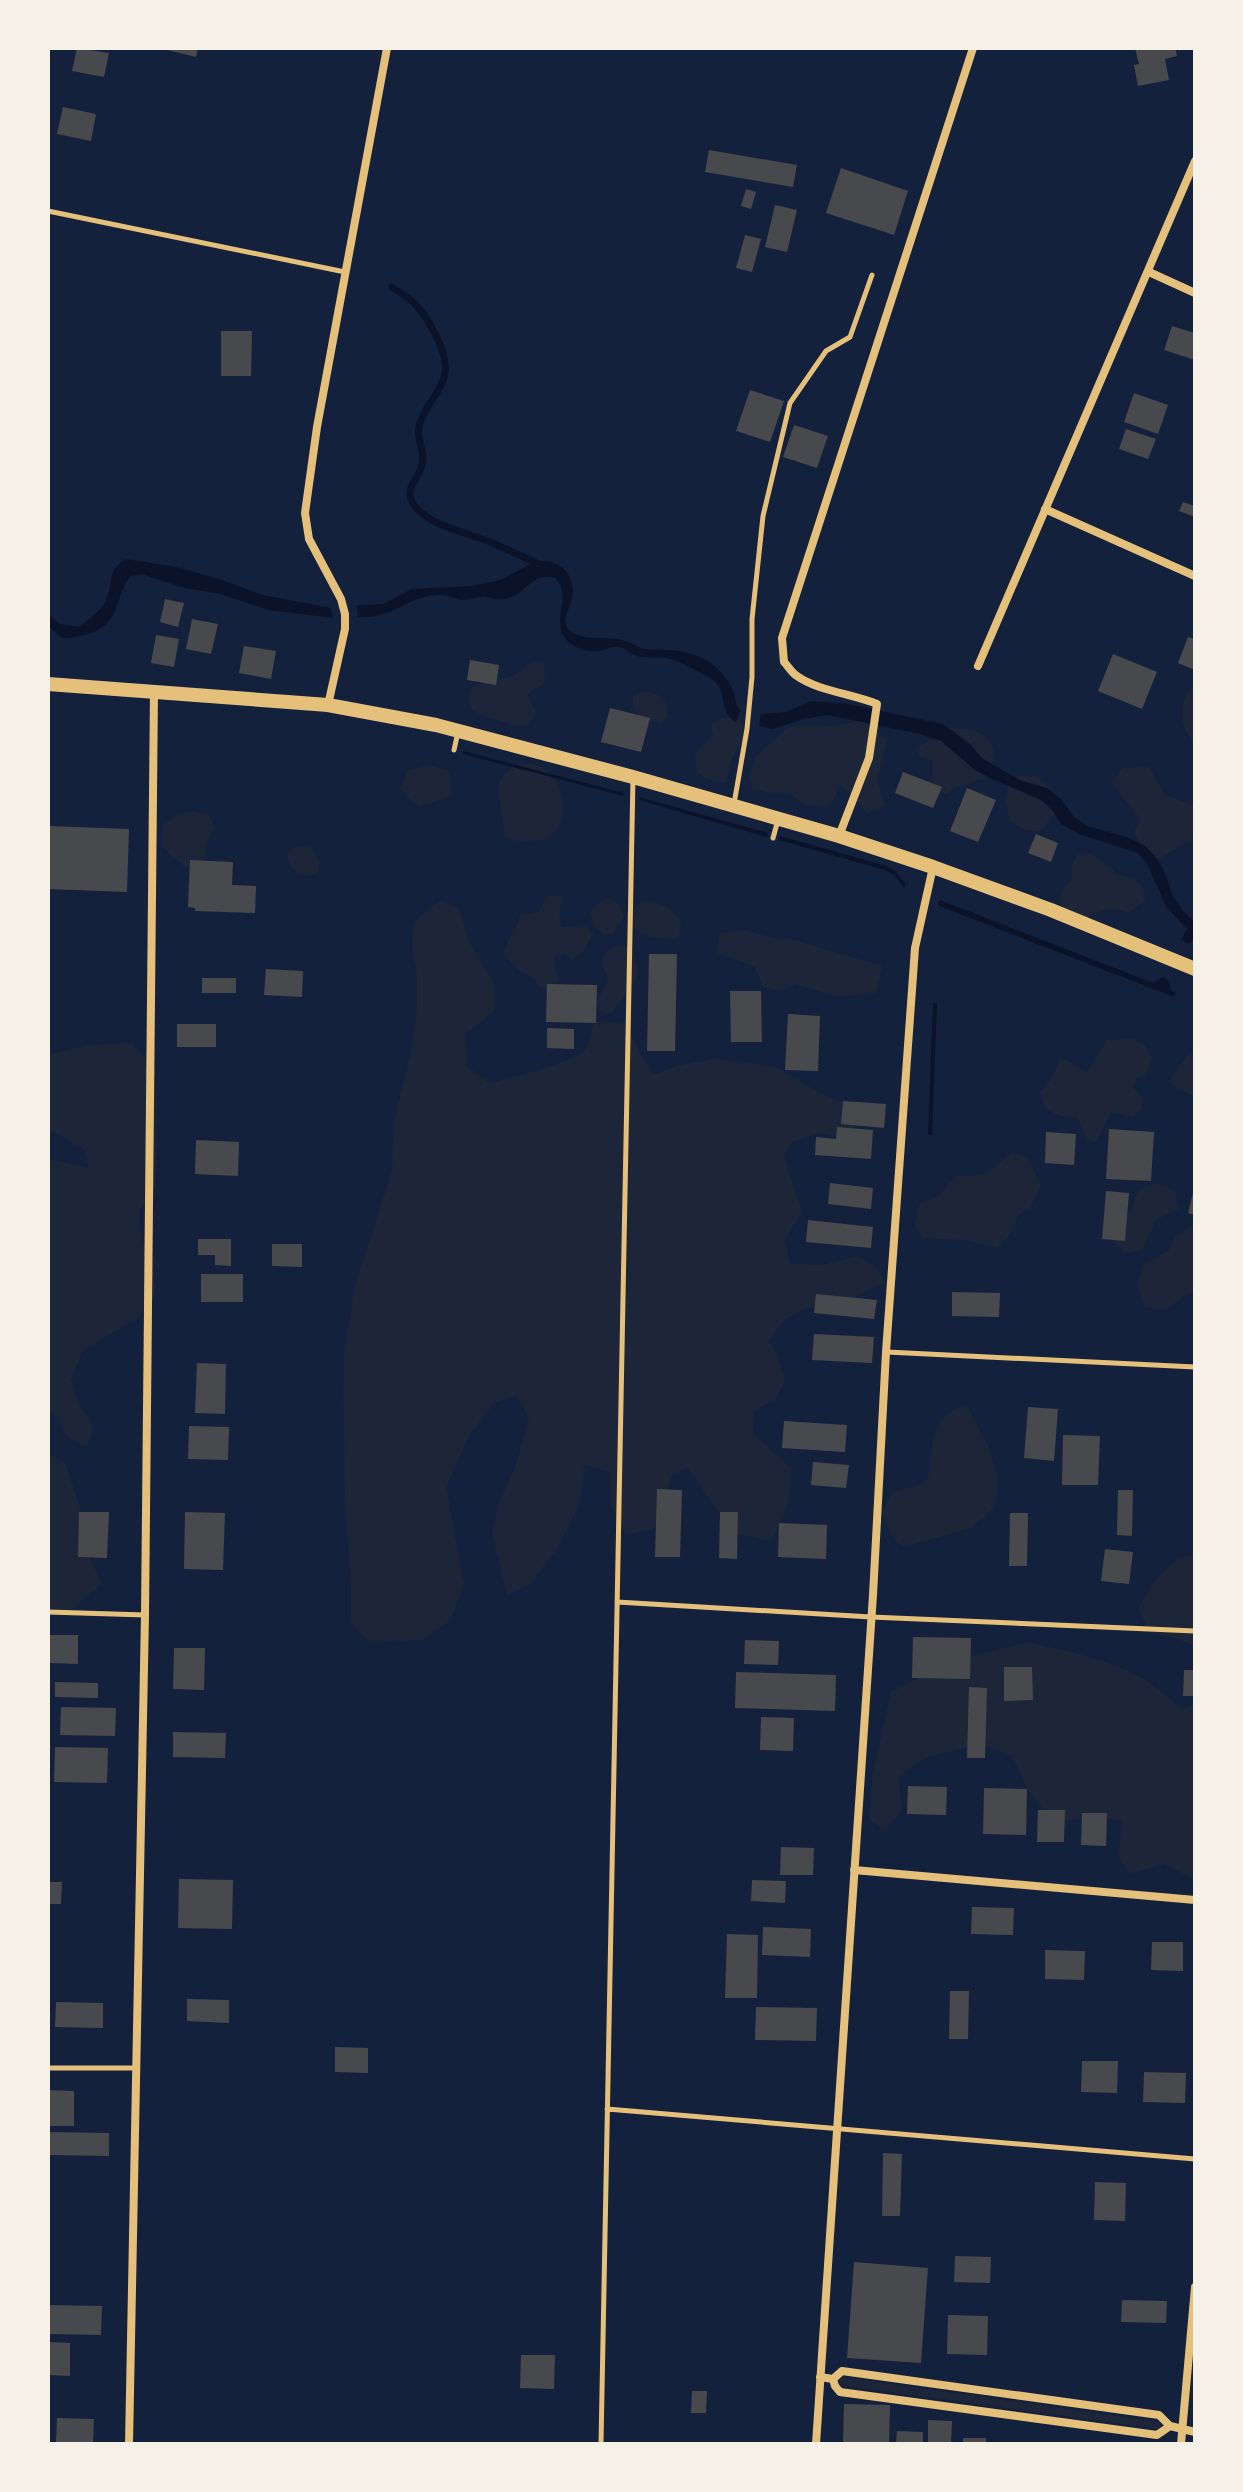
<svg xmlns="http://www.w3.org/2000/svg" width="1243" height="2492" font-family="'Fira Sans',sans-serif">
  <style>
    .green { fill: #1d2539 }
    .water { fill: #0b132b }
    .lines { fill: none; stroke-linecap: round; stroke-linejoin: round }
    .stream { stroke: #0b132b; stroke-width: 7 }
    .building { fill: #48494c }
    .service { stroke: #e5c07b; stroke-width: 5 }
    .minor { stroke: #e5c07b; stroke-width: 8 }
    .secondary { stroke: #e5c07b; stroke-width: 14 }
  </style>
  <rect width="100%" height="100%" fill="#14213d"/>
  <path class="green" d="M534 661 545 664 544 684 531 691 528 695 535 710V717L526 726C511 725 484 718 471 709L469 699 472 687C485 681 499 681 512 676 522 673 524 664 534 661Z
    M1195 686V744C1180 728 1175 700 1195 686Z
    M646 691C662 695 668 700 668 717L661 723C642 720 631 717 633 695Z
    M723 718H737C755 741 737 742 731 761 729 767 728 775 726 782 714 783 707 779 697 772L695 754 713 736 711 724Z
    M864 719 887 741 877 780 885 805 868 813 840 785 834 799 826 807 806 805 788 793H771L752 789 749 776 756 756 789 727 806 725 835 726Z
    M951 728C971 728 997 733 993 759 992 765 988 772 985 778L954 788 947 794 931 791 933 761 918 756 919 746Z
    M517 764C522 764 531 763 536 765 564 774 576 827 544 839 535 842 522 841 513 842L504 836 498 786 503 775Z
    M429 765 449 771 452 795 421 807 412 802 401 789 407 771Z
    M1149 767 1165 795 1195 806V837L1157 860 1146 855 1134 832 1140 819 1111 782 1123 768Z
    M1036 776 1049 786 1057 810 1040 832 1026 830 1010 821 1005 800 1012 777Z
    M191 811 208 814 215 828 205 846 206 857 200 863 186 868 161 846 163 825 177 815Z
    M306 846C318 853 321 860 318 873 306 879 299 873 290 866L287 855 294 848Z
    M1090 853 1111 867 1117 875 1129 877 1143 887 1145 901 1129 913C1100 903 1099 917 1072 921L1059 902 1063 887 1072 879V865L1077 855Z
    M548 895 563 896 559 917 562 927 586 926 592 935 584 950 572 960 563 954 556 956 554 961 559 980 551 989 539 987 534 978 518 970 504 955C507 936 517 934 519 916L539 912Z
    M606 899C617 900 621 905 624 916L613 933 604 935 595 927 590 914 594 906Z
    M440 900 459 909 470 943 494 984V1011L465 1034 467 1066 489 1083C509 1078 579 1063 588 1046 592 1039 590 1030 595 1022L626 1023 637 1048 654 1075 677 1066 715 1059 776 1067 816 1091 862 1111 848 1139 821 1133 792 1142 784 1156 802 1212 785 1240 790 1264 823 1265 857 1256 875 1266 885 1282 836 1306 807 1308 784 1320 769 1341 777 1354 785 1381 776 1398 753 1412 754 1434 791 1468 789 1502 771 1542 732 1532 688 1468 671 1475 660 1527 627 1535 610 1504 611 1472 584 1465 580 1503 557 1549 529 1585 507 1595 492 1533 499 1503 515 1467 529 1419 517 1395 493 1404 469 1436 446 1487 464 1584 450 1621 423 1640 368 1642 351 1623V1585L345 1501 343 1361 355 1285 392 1171 394 1121 410 1056 417 1013V975L412 945 414 922Z
    M645 900 666 906 681 919 679 938C660 940 645 938 631 925L630 913Z
    M744 930 777 939 788 938 882 966 876 993 838 997 795 984 781 991 763 987 755 967 717 953 720 933Z
    M621 945 632 948 637 966V978L612 1013 606 1014 599 1010 598 999 608 980 603 966 604 954 612 948Z
    M1133 1039 1145 1045 1152 1058 1147 1075 1136 1078 1133 1088 1142 1097V1109L1132 1117 1111 1112 1096 1142 1085 1139 1081 1124 1076 1117 1060 1116 1045 1108 1040 1092 1052 1078 1061 1057 1087 1072 1107 1040Z
    M132 1043 155 1069 157 1155 155 1187 139 1211 141 1241 154 1264 155 1293 139 1317 83 1350 71 1380 79 1405 94 1426 87 1447 68 1438 53 1412 48 1411V1159L89 1168 84 1149 48 1129V1051L52 1054 87 1045Z
    M1195 1053V1097L1173 1085 1171 1078 1187 1056Z
    M1013 1152 1028 1158 1041 1185 1031 1207 1018 1215 1014 1229 998 1248 963 1240 922 1238 915 1225 919 1204 940 1195 957 1175C989 1179 989 1170 1013 1152Z
    M1157 1183 1175 1191 1179 1209 1157 1219 1142 1250 1125 1254 1113 1240 1120 1217 1131 1212 1138 1190Z
    M1195 1224V1291L1184 1296 1166 1310 1144 1307 1137 1285 1143 1265 1169 1250 1174 1237Z
    M967 1405 988 1446 998 1477 996 1505 972 1528 903 1547 891 1535 882 1511 893 1492 922 1484 929 1478C930 1458 931 1425 949 1413 954 1409 961 1407 967 1405Z
    M48 1454 65 1462 80 1508 79 1536 102 1583 67 1614 48 1616Z
    M1195 1554V1649L1190 1643 1149 1632 1139 1608C1153 1583 1165 1560 1195 1554Z
    M1026 1642C1067 1651 1110 1659 1147 1681 1159 1689 1171 1700 1182 1709L1195 1704V1880L1165 1864 1129 1874 1118 1856 1123 1821 1096 1817 1053 1822 1027 1789 1012 1755 979 1744 925 1758 899 1776 901 1812 884 1831 869 1818 872 1778 891 1692 947 1663Z
    M842 2377 1159 2422 1161 2427 1158 2429 840 2385 838 2381Z"/>
  <path class="water" d="M126 559 176 567 219 579 263 595 331 608 333 618 268 610 220 594 180 587 142 574 130 576C122 588 120 598 115 611 107 632 82 638 62 638L48 626V614L60 624 79 627C89 619 102 611 107 598 114 580 106 571 126 559Z
    M541 561C561 560 576 576 572 597 570 610 557 626 575 634 588 640 605 637 618 639 627 640 633 645 641 648 648 650 658 649 665 650 684 650 702 655 717 668 724 675 731 684 734 693 736 701 735 704 740 710L736 722C718 711 728 700 718 685 713 678 686 665 676 661 662 654 647 660 634 655 628 653 625 647 618 647 612 646 606 650 600 651 592 653 578 649 571 644 545 625 576 596 554 577 528 574 527 595 505 599 497 601 493 598 486 597 478 596 469 601 461 600 452 598 446 594 437 595 407 597 393 619 358 617L357 605 383 604 412 589 471 586 500 580 529 565Z
    M811 701 848 704 943 724 970 744 982 758 997 767 1022 781 1047 788 1061 799 1074 817 1088 826 1129 838 1145 846 1156 857 1165 873 1173 896 1182 910 1195 922V938L1189 944 1181 940 1187 929 1167 908 1147 864 1138 853 1079 834 1061 824 1052 810 1041 800 992 779 975 770 941 741 916 733 827 715 803 719 773 729 759 726 761 714 786 712Z
    M463 751 624 793 623 796 463 754Z
    M639 797 768 833 767 837 639 800Z
    M780 836 887 866 895 871 906 884 904 888 894 875 885 870 779 840Z
    M940 900 1153 983 1163 977 1167 979 1172 991 1176 992 1174 997 937 905Z
    M933 1003H937L932 1136 928 1134Z"/>
  <g class="lines">
    <path class="stream" d="M392 287C400 293 410 298 416 305 429 319 448 353 445 372 443 392 423 406 419 427 416 440 427 454 421 468 417 479 405 489 412 502 426 526 470 533 493 543 510 551 527 558 544 567"/>
  </g>
  <path class="building" d="M77 48 109 53 104 77 72 71Z
    M159 48H198L196 57Z
    M1135 48H1175L1177 56 1165 59 1169 80 1138 86 1134 65 1139 64Z
    M63 107 96 114 91 141 57 134Z
    M709 150 797 165 793 187 705 172Z
    M841 168 908 191 894 235 826 213Z
    M746 189 756 192 751 209 741 206Z
    M775 205 797 210 787 252 765 247Z
    M745 235 761 239 752 272 736 268Z
    M1172 326 1195 333V360L1164 350Z
    M221 331H252L251 376H221Z
    M750 390 784 401 770 442 736 431Z
    M1134 393 1168 405 1158 434 1124 422Z
    M794 425 828 436 817 468 783 457Z
    M1126 429 1156 439 1148 459 1119 449Z
    M1183 502 1195 506V517L1179 511Z
    M165 599 184 603 178 627 160 622Z
    M192 619 218 624 211 654 186 649Z
    M156 635 179 639 174 667 151 663Z
    M1188 637 1195 639V670L1178 663Z
    M244 646 276 651 271 679 239 673Z
    M1113 654 1157 672 1142 709 1098 691Z
    M470 660 499 665 496 685 467 680Z
    M610 708 650 718 641 752 601 742Z
    M903 772 942 787 933 808 895 793Z
    M967 788 996 800 978 842 950 831Z
    M48 826 129 829 127 892 48 889Z
    M1036 834 1058 843 1051 862 1028 853Z
    M190 860 233 862 232 885 256 886 255 913 195 911V908L188 907Z
    M649 954H677L675 1051H647Z
    M266 969 303 971 302 997 264 995Z
    M202 978H236V993H202Z
    M547 984 597 985 596 1023 546 1022Z
    M730 991H761L762 1042H731Z
    M788 1014 820 1016 818 1071 785 1070Z
    M177 1024H216V1047H177Z
    M547 1028 574 1029V1049L547 1048Z
    M843 1101 886 1104 884 1128 841 1124Z
    M837 1127 873 1130 871 1159 815 1155 816 1137 836 1139Z
    M1109 1129 1154 1132 1151 1181 1106 1179Z
    M1046 1132 1076 1134 1074 1165 1045 1163Z
    M196 1140 239 1142 238 1176 195 1174Z
    M830 1183 873 1188 871 1209 828 1204Z
    M1194 1189H1195V1215L1188 1213Z
    M1106 1191 1129 1193 1125 1241 1102 1239Z
    M808 1220 873 1227 871 1248 806 1242Z
    M198 1239H231V1266L215 1265V1255H198Z
    M272 1244H302V1267L272 1266Z
    M201 1274H243V1302H201Z
    M952 1292 1000 1293 999 1317 952 1316Z
    M816 1294 877 1300 874 1319 814 1313Z
    M814 1334 874 1337 872 1363 812 1360Z
    M197 1363 226 1364 225 1414 195 1413Z
    M1028 1407 1058 1409 1054 1461 1024 1458Z
    M784 1421 847 1425 845 1452 782 1448Z
    M189 1426 229 1427 228 1460 188 1459Z
    M1063 1435 1100 1436 1098 1485H1062Z
    M813 1462 849 1465 846 1488 811 1485Z
    M657 1489 682 1490 680 1557H655Z
    M1118 1490H1133L1132 1536 1117 1535Z
    M79 1512H109L107 1558 78 1557Z
    M185 1512 225 1513 223 1570 184 1569Z
    M720 1512H738L737 1559 719 1558Z
    M1010 1513H1028L1027 1566H1009Z
    M779 1523 827 1525 826 1559 778 1557Z
    M1105 1549 1133 1552 1129 1584 1101 1581Z
    M48 1635H78V1664L48 1663Z
    M913 1637 971 1638 970 1679 912 1678Z
    M745 1640 779 1641 778 1665 744 1664Z
    M174 1648H205L204 1690 173 1689Z
    M1004 1667H1032L1033 1700 1004 1701Z
    M1184 1670H1195V1696H1183Z
    M736 1672 836 1675 835 1711 735 1708Z
    M55 1682 98 1683V1698L55 1697Z
    M969 1687 987 1688 985 1758H967Z
    M61 1707 116 1708 115 1736 60 1735Z
    M761 1717 794 1718 793 1751 760 1750Z
    M173 1732 226 1733 225 1758 173 1757Z
    M55 1747 108 1748 107 1783 54 1782Z
    M908 1786 947 1787 946 1815 907 1814Z
    M984 1788 1027 1789 1026 1835 983 1834Z
    M1038 1810H1065L1064 1842H1037Z
    M1082 1813H1107L1106 1846 1081 1845Z
    M781 1847 814 1848 813 1875H780Z
    M179 1879 233 1880 232 1929 178 1928Z
    M752 1880 786 1881 785 1903 751 1901Z
    M48 1882H62L61 1904H48Z
    M972 1907 1014 1908 1013 1935 971 1934Z
    M763 1927 811 1929 810 1957 762 1955Z
    M727 1934 758 1935 757 1998H725Z
    M1152 1942H1183V1971L1151 1970Z
    M1045 1950 1085 1951 1084 1980 1045 1979Z
    M950 1991H969L968 2039H949Z
    M187 1999 229 2000V2023L187 2021Z
    M56 2002 103 2003V2028L55 2027Z
    M756 2007 817 2008 816 2041 755 2040Z
    M335 2047 368 2048V2073L335 2072Z
    M1082 2061H1118L1117 2093 1081 2092Z
    M1144 2072 1186 2073 1185 2103 1143 2102Z
    M48 2090 74 2091V2126H48Z
    M48 2132 109 2133V2156L48 2155Z
    M883 2153 902 2154 900 2216H882Z
    M1095 2182 1126 2183 1125 2221 1094 2220Z
    M955 2256 991 2257 990 2283 954 2282Z
    M854 2262 928 2268 921 2363 847 2358Z
    M1122 2300 1167 2301 1166 2323 1121 2322Z
    M48 2305 102 2306 101 2335 48 2334Z
    M948 2315 988 2316 987 2355 947 2354Z
    M48 2342 70 2343V2376L48 2375Z
    M521 2355H555L554 2389 520 2388Z
    M692 2391H707L706 2413H691Z
    M844 2404 890 2405 889 2444H843Z
    M57 2418 94 2419 93 2444H56Z
    M928 2420 952 2421 951 2444H928Z
    M897 2431 923 2432V2444H896Z
    M963 2438H986V2444H963Z"/>
  <g class="lines">
    <path class="service" d="M48 211 345 272
      M454 750 458 732
      M734 804 747 729 752 677V619L763 516 790 403 826 351 850 337 872 275
      M773 838 778 820
      M887 1352 1195 1367
      M617 1602 871 1617 1195 1631
      M48 1612 145 1615
      M48 2068H136
      M607 2109 1195 2159
      M601 2444 633 777"/>
    <path class="minor" d="M1149 272 1195 293
      M1045 509 1195 576
      M978 666 1195 161
      M328 705 345 629V614L341 599 309 539 305 513 317 427 387 48
      M839 836 869 758 877 704C853 694 818 691 797 676 792 673 788 666 784 662L782 638 973 48
      M854 1870 1195 1900
      M820 2377 833 2379 842 2371 1159 2415 1170 2426 1195 2432
      M833 2379 835 2386 840 2392 1157 2435 1170 2426
      M129 2444 145 1615 154 691
      M816 2444 873 1595 886 1352 915 948 933 867
      M1181 2444 1195 2287"/>
    <path class="secondary" d="M48 684 328 705 436 725 633 777 839 836 933 867 1051 910 1195 969"/>
  </g>
  <rect width="1243" height="2492" fill="none" stroke="#f6f1e7" stroke-width="100"/>
</svg>
